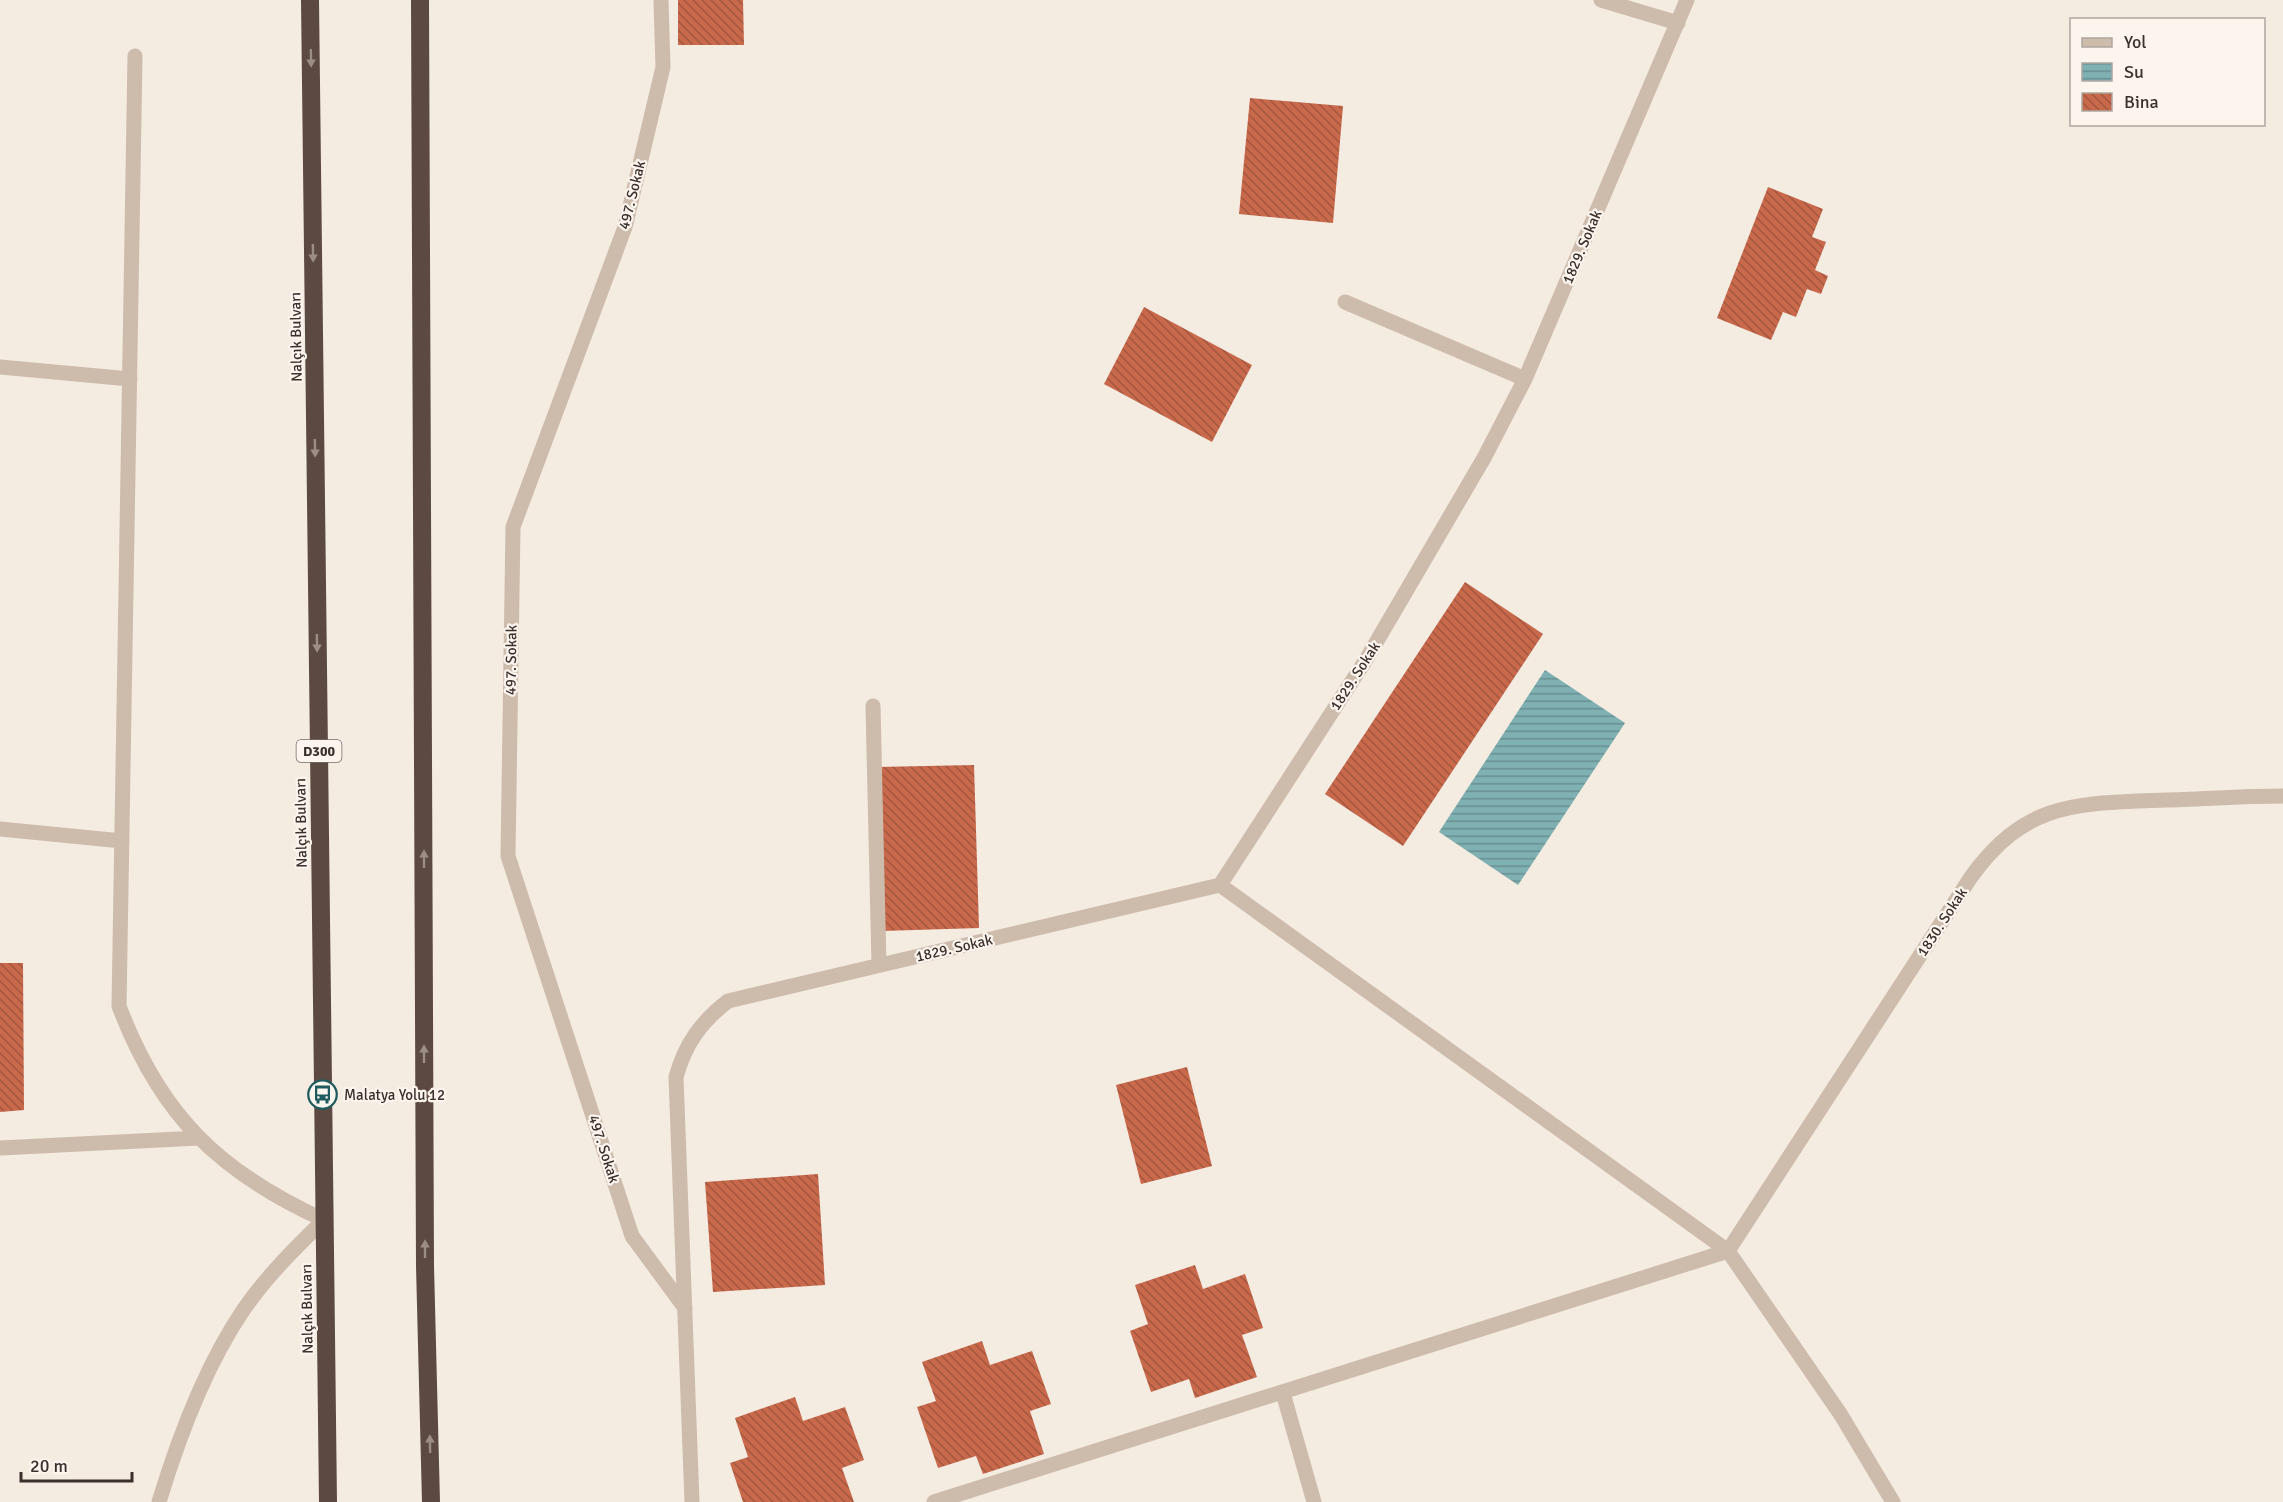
<svg xmlns="http://www.w3.org/2000/svg" width="2283" height="1502" font-family="Signika,sans-serif">
  <style>
    .water { fill: url(#water-rules) }
    .building { fill: url(#building-back-hatch) }
    .lines { fill: none; stroke-linecap: round; stroke-linejoin: round }
    .minor { stroke: #cdbbac; stroke-width: 15 }
    .highway { stroke: #5c4a42; stroke-width: 18 }
    .oneway { fill: #9c8e87 }
    .labels { text-anchor: middle; dominant-baseline: central; stroke-width: 4.5; stroke-linejoin: round; paint-order: stroke }
    .shield { fill: #fbf5ee; stroke: #756b66; stroke-width: 1.5 }
    .shield-label { font-size: 14px; font-weight: bold; fill: #3b302b }
    .street-label { font-size: 15px; fill: #3b302b; stroke: #fbf5ee }
    .poi-label { font-size: 15px; fill: #3b302b; stroke: #fbf5ee; text-anchor: start }
  </style>
  <defs>
    <pattern id="water-rules" width="6" height="5" patternUnits="userSpaceOnUse" patternTransform="scale(1.5)"><rect width="6" height="5" fill="#7fb0b2"/><path d="M0 2.5h6" fill="none" stroke="#699091"/></pattern>
    <pattern id="building-back-hatch" width="6" height="6" patternUnits="userSpaceOnUse" patternTransform="scale(1.5)"><rect width="6" height="6" fill="#c8694b"/><path d="M-1 5l2 2M0 0l6 6M5-1l2 2" fill="none" stroke="#a4573f"/></pattern>
  </defs>
  <rect width="100%" height="100%" fill="#f4ebe1"/>
  <path class="water" d="M1545 670 1625 723 1518 885 1439 832Z"/>
  <path class="building" d="M678 0H743L744 45H678Z
    M1250 98 1343 106 1333 223 1239 214Z
    M1768 187 1823 209 1812 237 1826 242 1815 270 1828 276 1821 294 1807 289 1796 317 1783 312 1771 340 1717 318Z
    M1144 307 1252 365 1212 442 1104 384Z
    M1465 582 1543 634 1403 846 1325 794Z
    M974 765 979 928 882 931 877 767Z
    M0 963H23L24 1110 0 1112Z
    M1187 1067 1212 1166 1141 1184 1116 1085Z
    M818 1174 825 1285 713 1292 705 1182Z
    M1195 1265 1203 1289 1245 1274 1263 1328 1242 1335 1257 1377 1195 1398 1189 1379 1151 1392 1130 1331 1148 1324 1135 1285Z
    M982 1341 990 1365 1032 1351 1051 1404 1030 1411 1044 1454 983 1474 976 1456 938 1468 917 1407 936 1401 922 1362Z
    M795 1397 803 1421 845 1407 864 1460 842 1468 854 1502H743L730 1463 748 1457 735 1418Z"/>
  <g class="lines">
    <path class="minor" d="M661 0 663 67 625 227 513 527 508 856 632 1236 685 1308
      M1601 0 1678 23
      M135 56 119 1006C160 1115 219 1172 324 1220 295 1248 267 1276 244 1309 205 1366 179 1436 159 1502
      M1345 302 1525 379
      M0 367 130 379
      M873 706 879 965
      M0 829 122 841
      M1220 885 1728 1251 1841 1415 1893 1502
      M0 1148 199 1138
      M1283 1393 1314 1502
      M692 1502 676 1077C685 1044 701 1022 728 1001L1220 885 1367 658 1484 458 1525 379 1687 0
      M934 1502 1728 1251 1971 877C2027 800 2077 804 2164 800 2204 799 2243 796 2283 796"/>
    <path class="highway" d="M310 0 328 1502
      M420 0 425 1266 431 1502"/>
  </g>
  <defs><path id="oneway-solid" d="M-6-.8H1V-3.2L6.5 0L1 3.2V.8H-6Z" transform="scale(1.5)"/></defs>
  <g class="oneway">
    <use href="#oneway-solid" transform="translate(311 58) rotate(89)"/>
    <use href="#oneway-solid" transform="translate(313 253) rotate(89)"/>
    <use href="#oneway-solid" transform="translate(315 448) rotate(89)"/>
    <use href="#oneway-solid" transform="translate(317 643) rotate(89)"/>
    <use href="#oneway-solid" transform="translate(424 859) rotate(-90)"/>
    <use href="#oneway-solid" transform="translate(424 1054) rotate(-90)"/>
    <use href="#oneway-solid" transform="translate(425 1249) rotate(-90)"/>
    <use href="#oneway-solid" transform="translate(430 1444) rotate(-91)"/>
  </g>
  <defs>
    <symbol id="bus-ring" viewBox="-11 -11 22 22"><circle r="9.5" fill="#fbf5ee" stroke="#1f5a5e" stroke-width="1.5"/><path d="M-5-6H5V4H4V6H2V4H-2V6H-4V4H-5ZM-3.5-4V0h7V-4ZM-3.5 1.2v1.5H-2V1.2ZM2 1.2v1.5H3.5V1.2Z" fill="#1f5a5e"/></symbol>
  </defs>
  <g fill-rule="evenodd">
    <use href="#bus-ring" x="306" y="1078" width="33" height="33"/>
  </g>
  <g class="labels">
    <rect class="shield" x="296.5" y="740" width="45" height="22" rx="4.5"/>
    <g class="shield-label">
      <text x="319" y="751">D300</text>
    </g>
    <g class="street-label">
      <text transform="translate(632 195) rotate(-76)">497. Sokak</text>
      <text transform="translate(1582 247) rotate(-67)">1829. Sokak</text>
      <text transform="translate(296 337) rotate(-91)">Nalçık Bulvarı</text>
      <text transform="translate(511 660) rotate(-89)">497. Sokak</text>
      <text transform="translate(1355 676) rotate(-57)">1829. Sokak</text>
      <text transform="translate(301 823) rotate(-91)">Nalçık Bulvarı</text>
      <text transform="translate(1942 922) rotate(-57)">1830. Sokak</text>
      <text transform="translate(954 948) rotate(-13)">1829. Sokak</text>
      <text transform="translate(604 1149) rotate(72)">497. Sokak</text>
      <text transform="translate(307 1309) rotate(-91)">Nalçık Bulvarı</text>
    </g>
    <g class="poi-label">
      <text x="344" y="1095">Malatya Yolu 12</text>
    </g>
  </g>
  <rect x="2070" y="18" width="195" height="108" fill="#fbf5ee" stroke="#aea6a0" stroke-width="1.5"/>
  <rect x="2082" y="38" width="30" height="9" fill="#cdbbac" stroke="#aea6a0" stroke-width="1.5"/>
  <text x="2124" y="48" font-size="18" fill="#3b302b">Yol</text>
  <rect x="2082" y="63" width="30" height="18" fill="url(#water-rules)" stroke="#aea6a0" stroke-width="1.5"/>
  <text x="2124" y="78" font-size="18" fill="#3b302b">Su</text>
  <rect x="2082" y="93" width="30" height="18" fill="url(#building-back-hatch)" stroke="#aea6a0" stroke-width="1.5"/>
  <text x="2124" y="108" font-size="18" fill="#3b302b">Bina</text>
  <path d="M21 1472v9h111v-9" fill="none" stroke="#3b302b" stroke-width="3"/>
  <text x="30" y="1472" font-size="18" fill="#3b302b" stroke="#fbf5ee" stroke-width="4.5" paint-order="stroke">20 m</text>
</svg>
